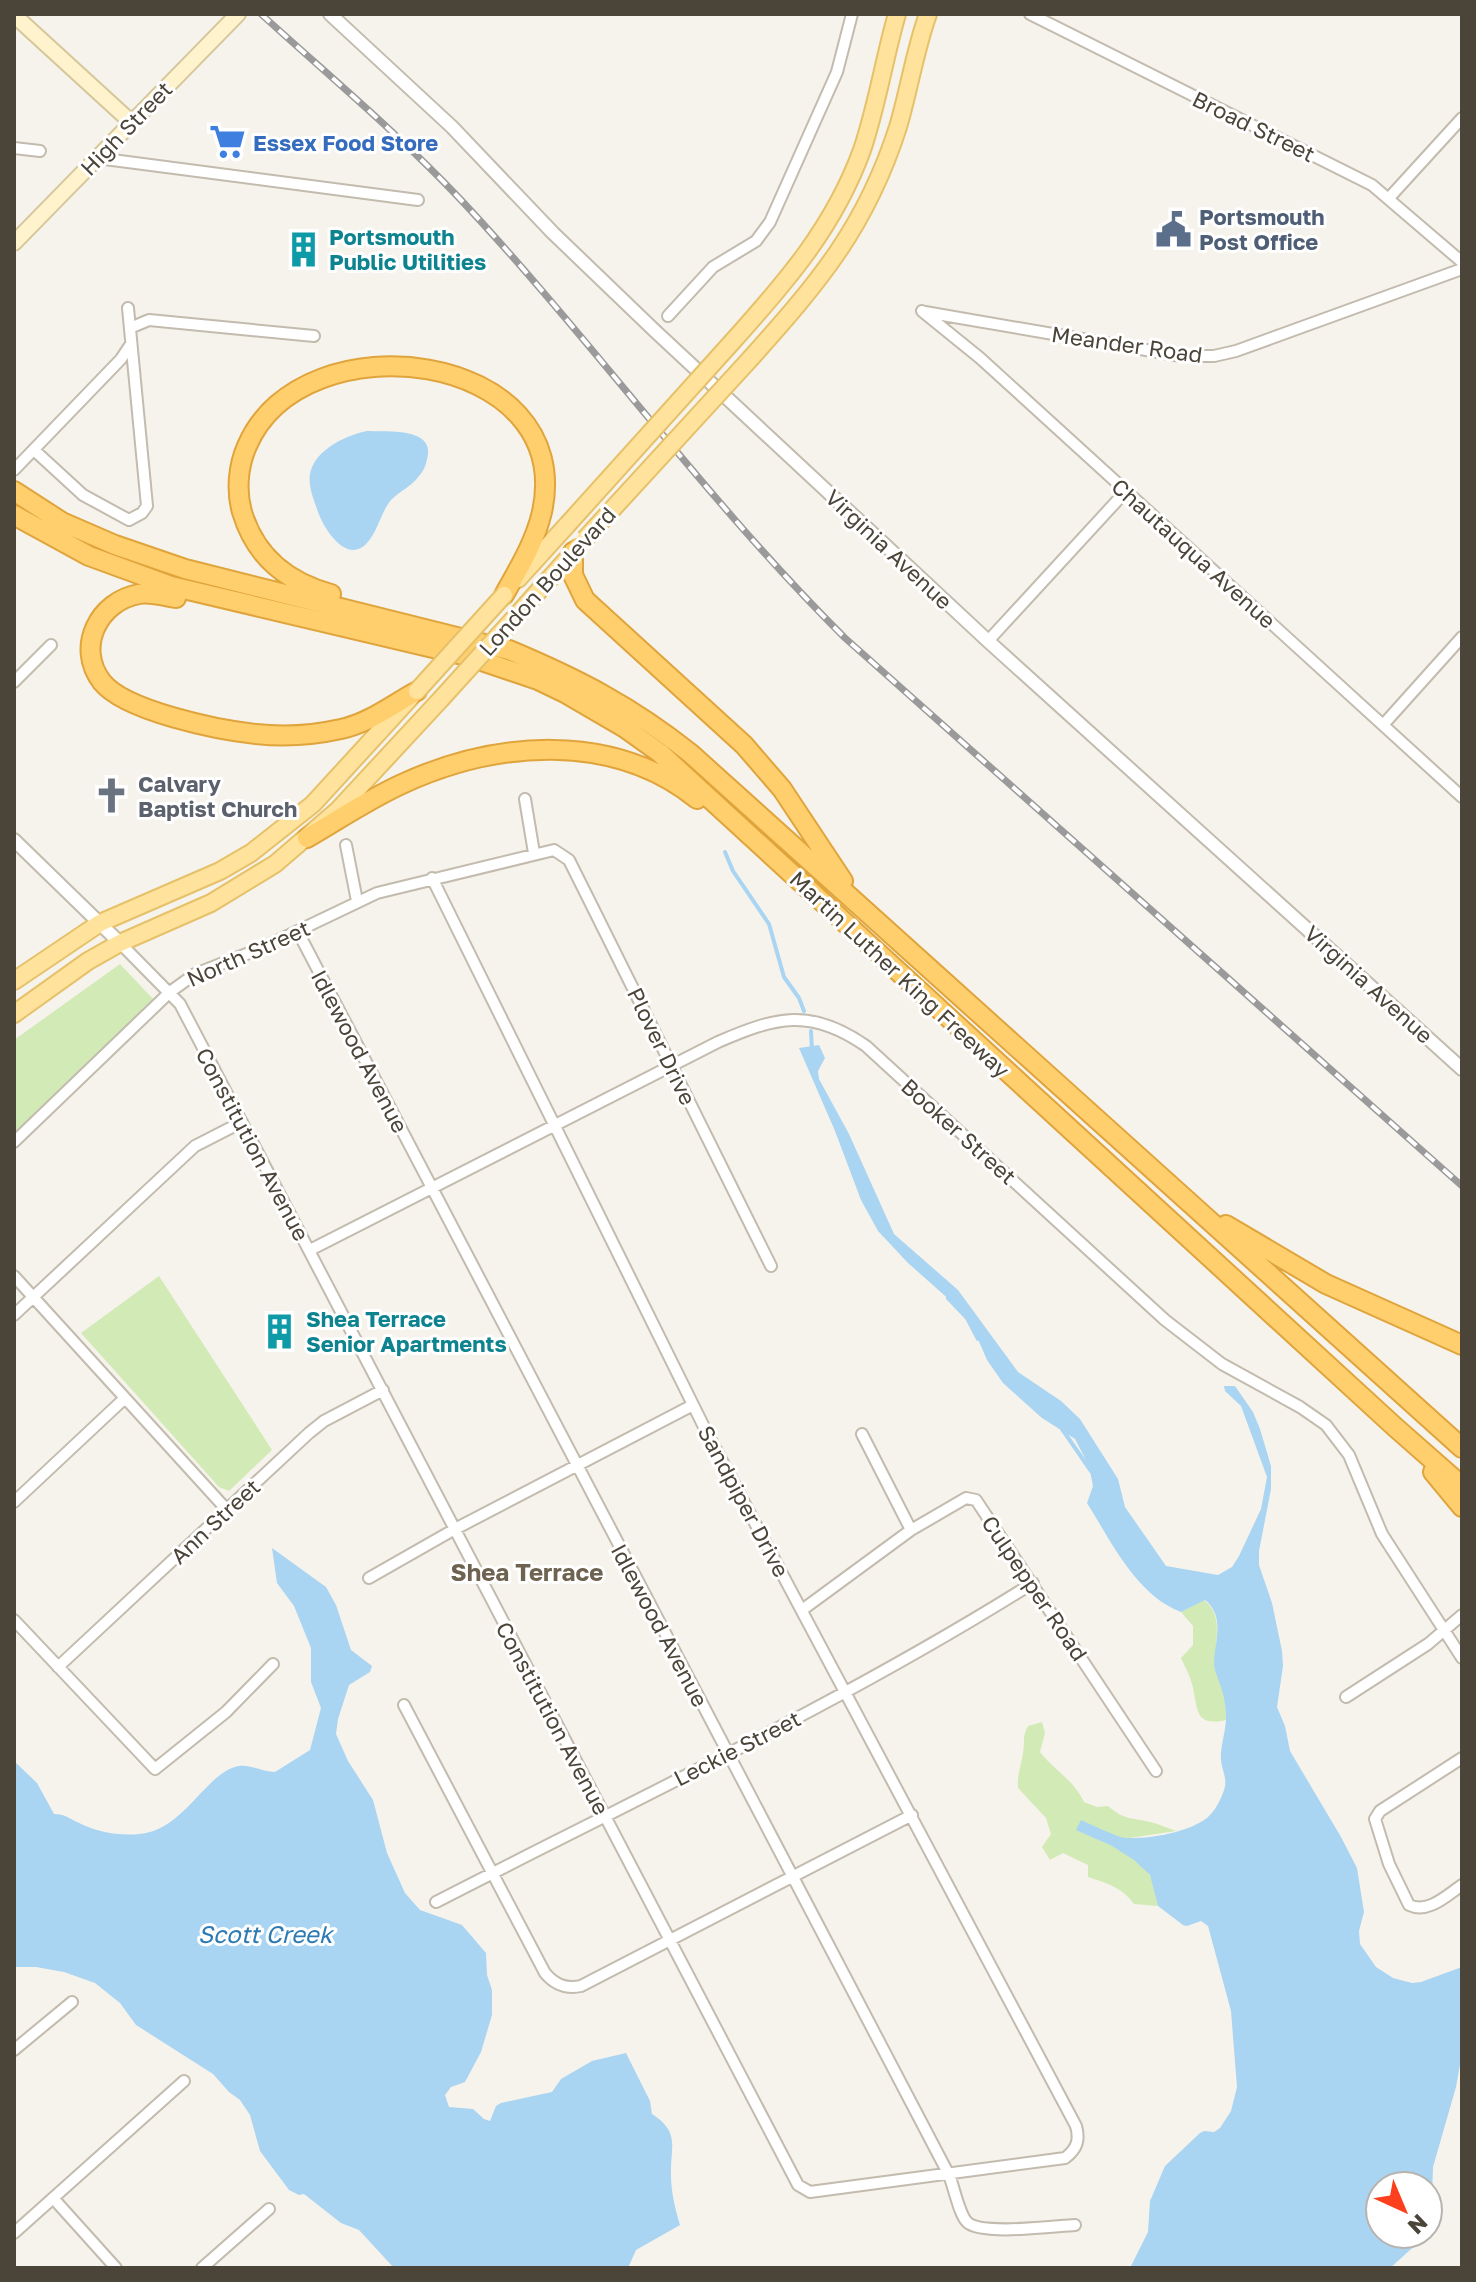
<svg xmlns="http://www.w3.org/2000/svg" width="1476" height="2282" font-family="'Golos Text',sans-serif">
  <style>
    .green { fill: #d2eab5 }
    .water { fill: #a9d4f2 }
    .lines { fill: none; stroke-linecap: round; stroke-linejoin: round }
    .stream { stroke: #a9d4f2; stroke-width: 4 }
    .minor-casing { stroke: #c2bbae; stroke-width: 14 }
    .tertiary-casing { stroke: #c2bbae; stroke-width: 16 }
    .secondary-casing { stroke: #d6c79b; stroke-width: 18 }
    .primary-casing { stroke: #e6c16a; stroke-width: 20 }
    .motorway-casing { stroke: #e0a43c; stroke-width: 22 }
    .minor { stroke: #fff; stroke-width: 10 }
    .tertiary { stroke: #fff; stroke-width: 12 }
    .secondary { stroke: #fff3cd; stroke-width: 14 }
    .primary { stroke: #ffe39c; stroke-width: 16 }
    .motorway { stroke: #ffcf6e; stroke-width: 18 }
    .rail-casing { stroke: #9a9a9a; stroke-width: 7 }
    .rail { stroke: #fff; stroke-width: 4; stroke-dasharray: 12; stroke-linecap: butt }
    .primary-bridge-casing { stroke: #e6c16a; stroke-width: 20; stroke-linecap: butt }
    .primary-bridge { stroke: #ffe39c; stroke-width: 16 }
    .labels { text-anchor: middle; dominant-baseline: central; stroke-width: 6; stroke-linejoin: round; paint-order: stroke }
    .street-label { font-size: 22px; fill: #4b4439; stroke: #fff }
    .shop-label { font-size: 22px; font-weight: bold; fill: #366cbe; stroke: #fff; text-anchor: start }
    .service-label { font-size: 22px; font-weight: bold; fill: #4e5e75; stroke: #fff; text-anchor: start }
    .culture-label { font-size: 22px; font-weight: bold; fill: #0d838f; stroke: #fff; text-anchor: start }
    .worship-label { font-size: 22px; font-weight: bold; fill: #5b616d; stroke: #fff; text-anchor: start }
    .neighbourhood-label { font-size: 24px; font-weight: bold; fill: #6e6250; stroke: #fff }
    .water-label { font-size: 24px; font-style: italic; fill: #2e7ab2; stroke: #fff }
  </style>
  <rect width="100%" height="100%" fill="#f6f3ec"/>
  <path class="green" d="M120 964 154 1000 14 1133V1040Z
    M159 1276 272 1450 229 1491 219 1487 81 1333Z
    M1204 1600C1225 1616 1214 1644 1215 1665 1215 1672 1220 1676 1222 1683 1226 1694 1226 1708 1226 1720 1191 1728 1199 1704 1191 1681 1189 1673 1184 1665 1181 1658L1193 1645V1626L1181 1612Z
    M1042 1722 1045 1733 1040 1752C1055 1771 1073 1779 1084 1802L1097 1807 1108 1806C1125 1821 1131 1817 1150 1822 1159 1824 1167 1828 1176 1831L1123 1839 1081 1821 1077 1830C1100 1841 1133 1852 1149 1874 1154 1882 1155 1896 1158 1906L1134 1904C1122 1887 1106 1883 1088 1877V1865L1063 1853 1050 1860 1042 1847 1051 1834 1046 1818 1018 1788C1017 1775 1021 1766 1023 1753 1025 1743 1022 1736 1028 1726Z"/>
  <path class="water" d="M367 431C384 432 431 427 428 454 427 461 425 470 419 476 412 486 400 491 391 500 381 512 378 531 367 543 346 566 322 526 317 509 314 501 311 493 310 485 305 455 342 436 367 431Z
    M819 1045 825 1058 818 1071 819 1079 849 1134 894 1234 958 1290 1018 1372 1061 1401 1080 1419 1118 1479 1125 1507 1166 1566 1218 1575 1232 1567 1239 1556 1261 1509 1267 1477 1241 1406 1225 1391 1224 1386H1235L1253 1412 1260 1429 1271 1466V1489L1259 1551V1565L1272 1603 1282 1651 1283 1666 1277 1707 1285 1726 1290 1751 1341 1837 1357 1868 1364 1912 1359 1931 1360 1944 1376 1967 1393 1978 1412 1983 1421 1982 1462 1967V2053L1456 2087 1433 2167 1432 2196 1434 2216 1428 2233V2186H1380V2234H1428L1390 2268H1130L1148 2232 1150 2201 1165 2166 1200 2133 1204 2131 1214 2132 1220 2128 1231 2111 1237 2087 1231 2011 1208 1926 1201 1921 1187 1926 1183 1925 1158 1906 1150 1875 1134 1860 1112 1846 1076 1830 1081 1820C1090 1824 1119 1838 1126 1838 1150 1839 1184 1833 1204 1820 1213 1815 1221 1800 1224 1790 1228 1779 1222 1771 1221 1760 1220 1747 1226 1731 1226 1718 1226 1697 1221 1688 1215 1670 1210 1652 1229 1619 1205 1600L1181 1612C1136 1595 1111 1541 1087 1503L1093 1486 1089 1466 1075 1439 1042 1418 1003 1383 987 1360 974 1330 961 1310 908 1263 878 1231 861 1200 835 1131 799 1048Z
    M272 1548 326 1587 336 1605 351 1650 372 1666 370 1672 349 1685 338 1719 336 1734 348 1761 373 1800 387 1853 405 1893 420 1910 462 1925 486 1953 487 1975 492 1990V2015L481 2052 465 2082 451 2087 445 2095 449 2107 473 2109 484 2119 490 2121 496 2106 501 2103 552 2092 561 2079 592 2061 626 2053 650 2101 652 2114C681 2133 670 2147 671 2175 671 2192 675 2208 680 2225L636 2250 628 2268H394L359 2230 341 2223 304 2194 299 2195 289 2190 260 2151 250 2115 240 2100 229 2092 213 2074 136 2025 120 2003 95 1983 64 1972 36 1967H14V1761L37 1783 54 1814C65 1814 68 1818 77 1822 98 1833 127 1838 150 1832 187 1822 210 1770 239 1766 250 1764 263 1772 275 1772L310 1750 321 1708 311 1682V1648L294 1606 277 1583Z"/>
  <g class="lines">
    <path class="stream" d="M725 852 733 871 769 924 784 977 799 998 804 1011
      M811 1031 812 1050
      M948 1298 967 1318 978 1339
      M1062 1429 1091 1471"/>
    <defs>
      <path id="minor" d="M1030 14 1372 185 1462 262
        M14 148 40 151
        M97 158 418 200
        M1389 198 1462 118
        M922 311 980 358 1462 797
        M925 312 1181 356H1214L1236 351 1462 269
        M668 316 713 267 756 241 770 222 837 72 852 14
        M130 328 149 320 314 336
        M34 450 83 495 129 520 142 513 147 506 128 308
        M14 470 121 359 131 344
        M988 641 1126 491
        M14 682 51 645
        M1383 725 1462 637
        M525 799 534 853
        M346 845 357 901
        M298 932 949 2175C954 2187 959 2214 967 2222 981 2236 1054 2226 1075 2225
        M120 943 180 1004 798 2185 810 2192 1065 2158C1077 2149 1080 2140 1076 2126L706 1431 432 878
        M14 1142 170 992 195 974 262 948 377 893 554 850 569 860 588 898 771 1266
        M310 1250 718 1042C776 1017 810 1007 866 1046L1165 1320 1222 1364 1300 1407 1326 1425 1349 1455 1382 1534 1462 1658
        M14 1276 227 1510
        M14 1315 195 1146 242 1122
        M862 1434 911 1530
        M14 1502 125 1398
        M369 1578 455 1529 693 1405
        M802 1610 911 1530 966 1498 976 1500 1156 1771
        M14 1620 155 1769 226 1712 273 1664
        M58 1667 309 1433 324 1421 383 1390
        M1346 1697 1428 1644 1462 1615
        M404 1705 545 1973C555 1985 566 1989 581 1986L912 1815
        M1462 1758 1380 1811 1375 1819 1389 1864 1409 1905C1428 1914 1446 1896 1462 1885
        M436 1902C636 1799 842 1703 1033 1583
        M14 2050 72 2002
        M53 2198 116 2268
        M14 2233 184 2081
        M202 2268 269 2209"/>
      <path id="tertiary" d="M330 14 452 127 553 233 655 331 988 641 1462 1069
        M14 840 120 943"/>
      <path id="secondary" d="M14 15 132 123
        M14 243 238 14"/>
      <path id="primary" d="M733 341C786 282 834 227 862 150 877 106 884 59 897 14
        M751 358C819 282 866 227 898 127 909 90 915 50 928 14
        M518 579 568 524
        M527 604 577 548
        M14 981 100 923 220 871 251 853 313 804 411 697
        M14 1014 88 961 120 943 211 903 275 864 338 810 441 699"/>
      <path id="motorway" d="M14 491 62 522 115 545 185 569 509 650C578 679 631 706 690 753L1462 1448
        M14 515 89 556 171 586 467 656 538 680 565 693 625 728 660 753 1395 1427 1462 1486
        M573 552V575L585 600 744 745 782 789 843 881
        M331 594C287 582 255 556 242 512 236 491 238 466 247 446 302 316 577 350 542 512 535 542 519 568 504 595
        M176 598C164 596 151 592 139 594 99 601 75 647 102 682 125 711 218 730 256 734 283 737 314 735 341 729 369 723 392 705 417 691
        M307 838C338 820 369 799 402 784 495 741 613 731 697 799
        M1226 1225 1326 1284 1462 1345
        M1433 1472 1462 1507"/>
    </defs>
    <use href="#minor" class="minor-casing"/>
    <use href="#tertiary" class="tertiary-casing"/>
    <use href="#secondary" class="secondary-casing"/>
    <use href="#primary" class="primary-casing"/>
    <use href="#motorway" class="motorway-casing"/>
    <use href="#minor" class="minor"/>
    <use href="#tertiary" class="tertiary"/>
    <use href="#secondary" class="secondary"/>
    <use href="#primary" class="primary"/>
    <use href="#motorway" class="motorway"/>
    <defs>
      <path id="rail" d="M261 14C328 75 399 134 461 200 594 342 706 500 845 638L1462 1186"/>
    </defs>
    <use href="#rail" class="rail-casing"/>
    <use href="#rail" class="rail"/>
    <defs>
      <path id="primary-bridge" d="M568 524 733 341
        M585 539 751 358
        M417 691 504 595
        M441 699 527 604"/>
    </defs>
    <use href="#primary-bridge" class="primary-bridge-casing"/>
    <use href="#primary-bridge" class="primary-bridge"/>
  </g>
  <defs>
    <symbol id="supermarket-bare" viewBox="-9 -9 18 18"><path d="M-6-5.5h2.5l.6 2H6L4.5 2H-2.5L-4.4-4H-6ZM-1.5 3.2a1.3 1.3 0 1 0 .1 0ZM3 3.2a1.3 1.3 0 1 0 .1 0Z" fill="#3f7fe0" stroke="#fff" stroke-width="2.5" paint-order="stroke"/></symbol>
    <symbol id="civic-bare" viewBox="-9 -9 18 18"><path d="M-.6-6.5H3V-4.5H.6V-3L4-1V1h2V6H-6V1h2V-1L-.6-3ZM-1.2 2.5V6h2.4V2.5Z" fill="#5c6f8a" stroke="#fff" stroke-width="2.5" paint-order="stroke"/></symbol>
    <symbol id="building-bare" viewBox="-9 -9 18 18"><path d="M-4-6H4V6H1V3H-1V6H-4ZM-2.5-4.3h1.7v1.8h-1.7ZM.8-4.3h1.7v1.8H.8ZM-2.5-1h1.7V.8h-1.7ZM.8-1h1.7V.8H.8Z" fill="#0f9aa8" stroke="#fff" stroke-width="2.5" paint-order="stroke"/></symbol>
    <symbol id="church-bare" viewBox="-9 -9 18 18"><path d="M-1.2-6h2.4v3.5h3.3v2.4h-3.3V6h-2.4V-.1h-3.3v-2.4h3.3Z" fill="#6b7280" stroke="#fff" stroke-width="2.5" paint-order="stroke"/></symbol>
  </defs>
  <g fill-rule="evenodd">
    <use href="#supermarket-bare" x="202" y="116" width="51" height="51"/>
    <use href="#civic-bare" x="1148" y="204" width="51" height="51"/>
    <use href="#building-bare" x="278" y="224" width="51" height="51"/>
    <use href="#church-bare" x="86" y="770" width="51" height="51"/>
    <use href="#building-bare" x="254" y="1306" width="51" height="51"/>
  </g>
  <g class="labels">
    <g class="street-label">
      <text transform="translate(1254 126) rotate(26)">Broad Street</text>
      <text transform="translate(126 128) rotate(-46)">High Street</text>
      <text transform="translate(1127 344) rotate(8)">Meander Road</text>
      <text transform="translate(889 549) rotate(43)">Virginia Avenue</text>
      <text transform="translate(1194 553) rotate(42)">Chautauqua Avenue</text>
      <text transform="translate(547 581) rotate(-48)">London Boulevard</text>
      <text transform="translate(248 953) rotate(-24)">North Street</text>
      <text transform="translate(900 974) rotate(43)">Martin Luther King Freeway</text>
      <text transform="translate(1369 984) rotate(42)">Virginia Avenue</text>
      <text transform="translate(662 1046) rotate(64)">Plover Drive</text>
      <text transform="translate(360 1051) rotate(62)">Idlewood Avenue</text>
      <text transform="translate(959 1131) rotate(42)">Booker Street</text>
      <text transform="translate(253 1144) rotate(62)">Constitution Avenue</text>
      <text transform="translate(744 1501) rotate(62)">Sandpiper Drive</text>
      <text transform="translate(215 1521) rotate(-43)">Ann Street</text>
      <text transform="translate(1035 1588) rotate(56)">Culpepper Road</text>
      <text transform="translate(660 1625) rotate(62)">Idlewood Avenue</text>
      <text transform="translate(553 1718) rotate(62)">Constitution Avenue</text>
      <text transform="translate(737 1748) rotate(-27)">Leckie Street</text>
    </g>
    <g class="shop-label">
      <text x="253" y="142">Essex Food Store</text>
    </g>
    <g class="service-label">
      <text x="1199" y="216">Portsmouth<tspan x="1199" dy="25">Post Office</tspan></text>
    </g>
    <g class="culture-label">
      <text x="329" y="236">Portsmouth<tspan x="329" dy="25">Public Utilities</tspan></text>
      <text x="306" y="1318">Shea Terrace<tspan x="306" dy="25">Senior Apartments</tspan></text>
    </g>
    <g class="worship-label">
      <text x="138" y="783">Calvary<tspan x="138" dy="25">Baptist Church</tspan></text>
    </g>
    <g class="neighbourhood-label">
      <text x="527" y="1571">Shea Terrace</text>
    </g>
    <g class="water-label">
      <text x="265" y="1933">Scott Creek</text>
    </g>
  </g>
  <rect width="1476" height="2282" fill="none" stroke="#4b4439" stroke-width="32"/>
  <g transform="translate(1404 2210) rotate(136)"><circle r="38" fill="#ffffff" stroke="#b7b4b0" stroke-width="2"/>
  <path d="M0-6L14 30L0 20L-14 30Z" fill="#fc3f1d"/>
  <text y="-12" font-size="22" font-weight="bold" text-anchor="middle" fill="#4b4439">N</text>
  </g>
</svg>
